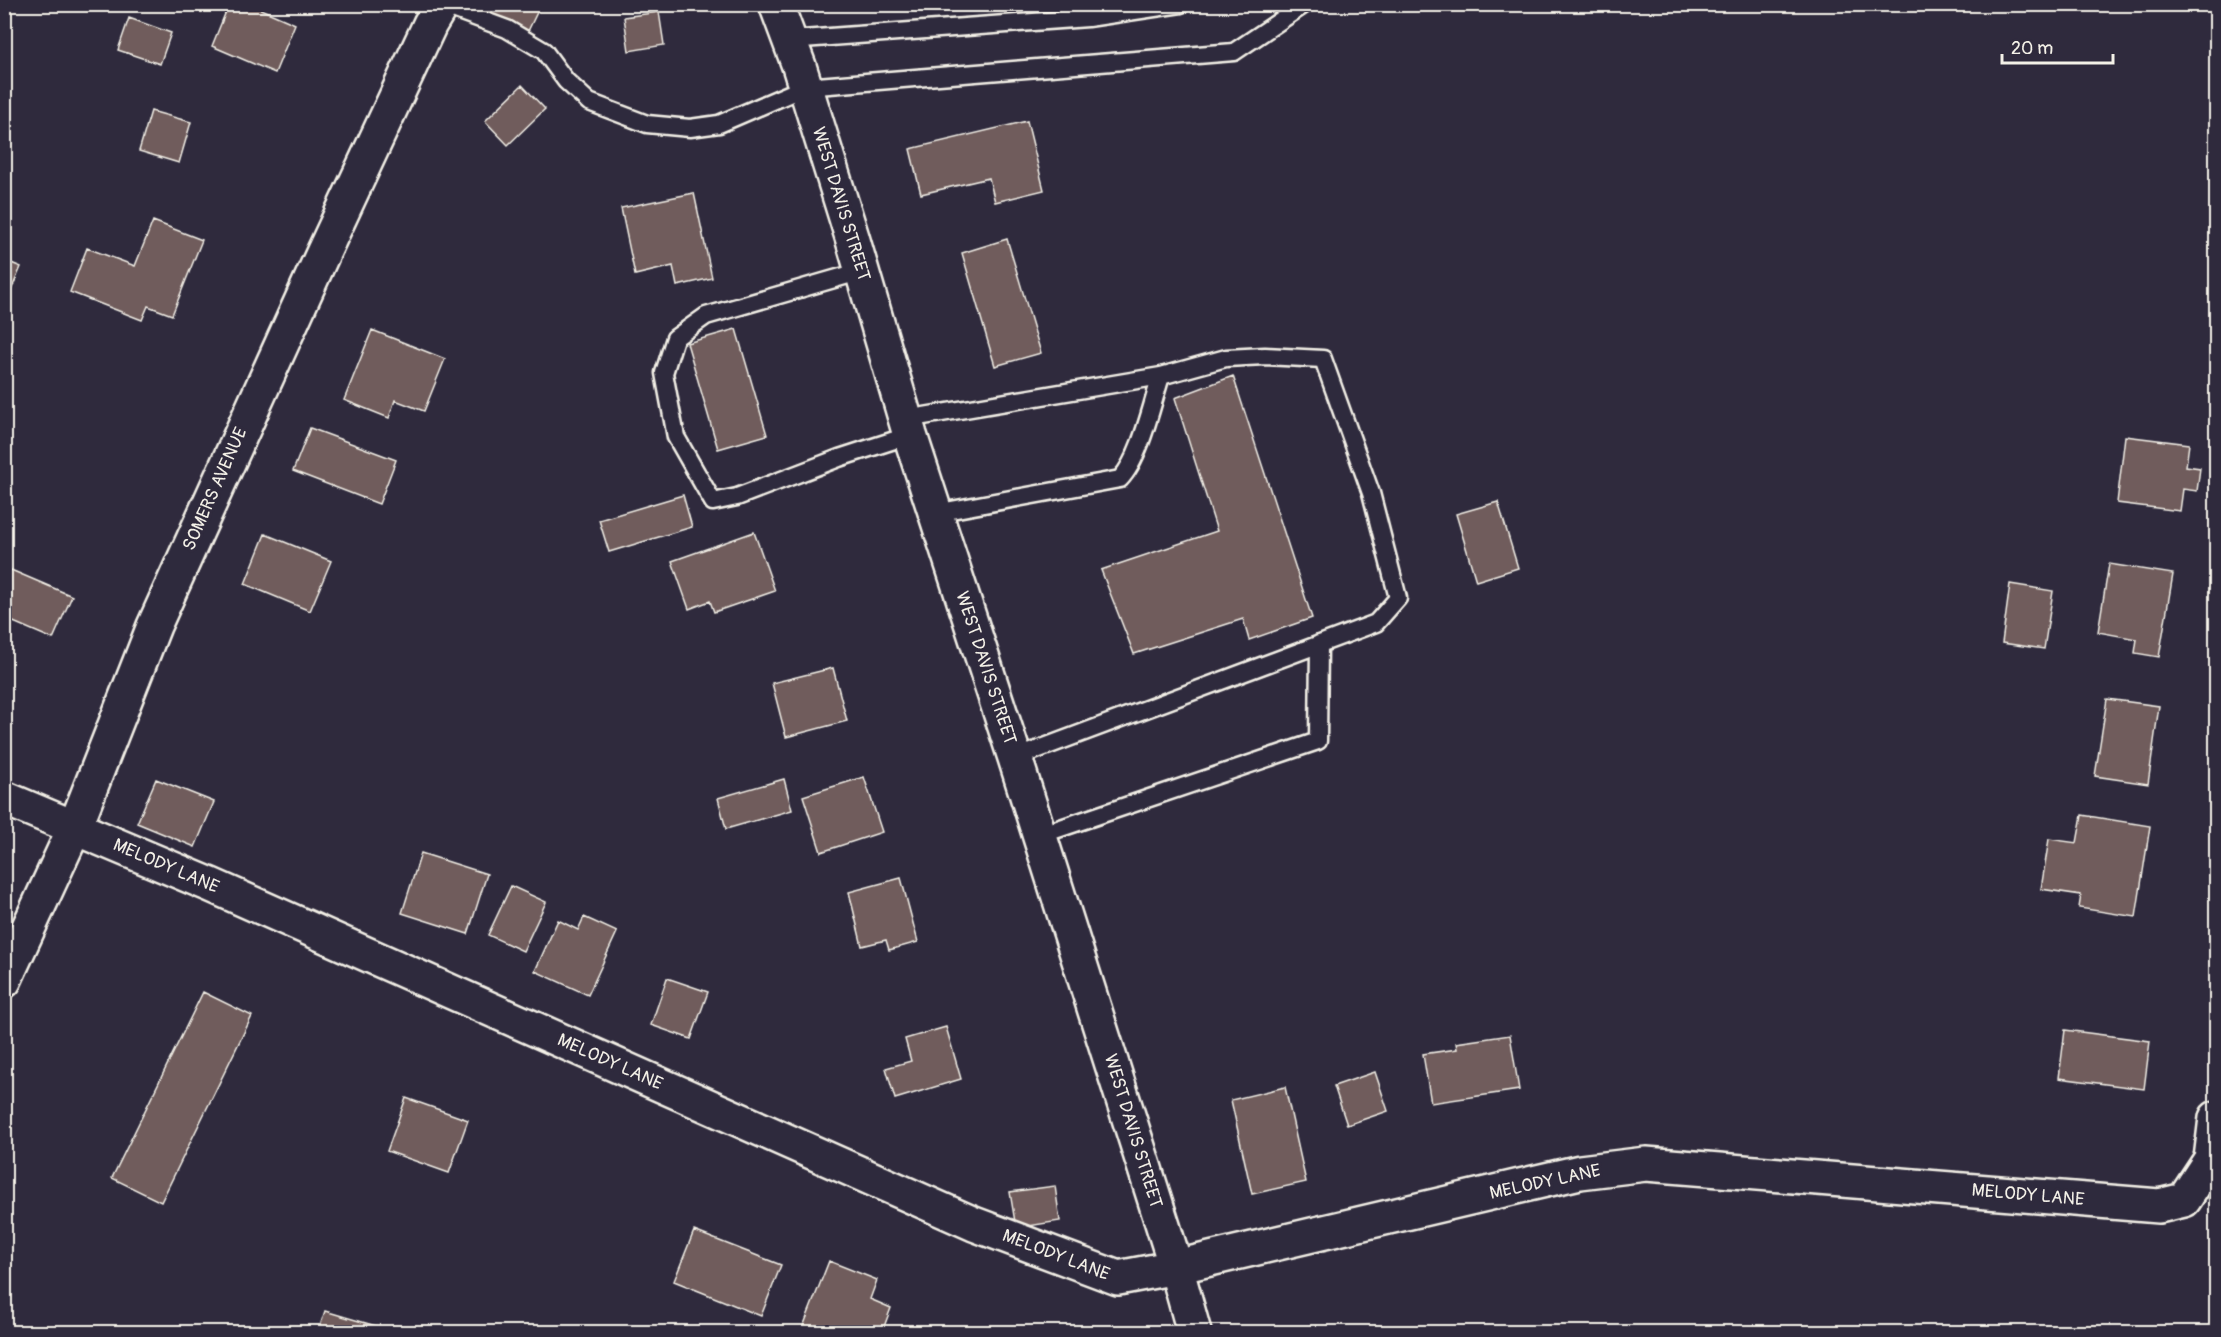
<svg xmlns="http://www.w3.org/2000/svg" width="2221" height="1337" font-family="Pangolin,sans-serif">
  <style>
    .building { fill: #6f5b5c; stroke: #f4f1e8; stroke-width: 1.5 }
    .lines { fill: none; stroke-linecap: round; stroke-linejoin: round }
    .service-casing { stroke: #f4f1e8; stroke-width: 21 }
    .minor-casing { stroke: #f4f1e8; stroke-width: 38 }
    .tertiary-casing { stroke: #f4f1e8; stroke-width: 38 }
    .service { stroke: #2f2a3d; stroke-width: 16 }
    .minor { stroke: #2f2a3d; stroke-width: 33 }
    .tertiary { stroke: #2f2a3d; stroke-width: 33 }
    .labels { text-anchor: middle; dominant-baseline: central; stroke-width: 6; stroke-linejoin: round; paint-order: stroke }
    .street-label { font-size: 18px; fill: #f4f1e8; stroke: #2f2a3d }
  </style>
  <rect width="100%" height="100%" fill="#2f2a3d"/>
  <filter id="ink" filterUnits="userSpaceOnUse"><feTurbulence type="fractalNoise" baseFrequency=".0167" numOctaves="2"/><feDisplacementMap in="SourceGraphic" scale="12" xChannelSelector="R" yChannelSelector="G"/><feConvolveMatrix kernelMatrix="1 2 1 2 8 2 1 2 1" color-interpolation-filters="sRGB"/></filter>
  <g filter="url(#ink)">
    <path class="building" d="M229 4H249L295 24 275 73 212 46Z
      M479 4H541L528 31 478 7Z
      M659 12 664 45 629 51 624 17Z
      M129 18 171 33 160 64 118 50Z
      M522 85 545 109 508 145 485 121Z
      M151 111 191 122 179 163 139 151Z
      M1027 121 1044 190 995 202 989 178 921 194 910 149Z
      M694 193 712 278 677 286 673 266 635 275 621 208Z
      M153 221 202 240 172 315 148 306 142 320 70 292 87 248 135 266Z
      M1007 239 1041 353 995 366 962 253Z
      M4 260 21 267 4 307Z
      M736 329 767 435 718 449 687 343Z
      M372 330 445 359 424 411 395 400 389 418 344 400Z
      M1233 376 1312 618 1249 640 1243 619 1134 654 1101 570 1217 531 1175 398Z
      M310 428 396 460 379 504 293 471Z
      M2125 436 2189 444 2186 466 2200 468 2197 491 2183 489 2180 511 2117 503Z
      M683 495 692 527 609 552 599 520Z
      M1498 502 1518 568 1476 581 1456 514Z
      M754 532 775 591 714 612 710 601 689 609 672 561Z
      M265 534 331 561 310 611 245 584Z
      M2109 564 2173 574 2159 657 2135 653 2137 639 2098 632Z
      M4 567 72 596 53 639 4 618Z
      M2010 584 2053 591 2044 649 2002 643Z
      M833 668 847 721 786 737 772 683Z
      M2107 699 2159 706 2148 784 2095 776Z
      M864 777 882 832 821 852 803 796Z
      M156 779 214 802 195 847 137 823Z
      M784 779 792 810 726 829 718 798Z
      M2082 815 2150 826 2136 917 2079 908 2081 895 2041 889 2049 839 2077 843Z
      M421 853 487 874 468 934 402 913Z
      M901 878 918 942 889 950 886 940 862 946 849 892Z
      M511 886 546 902 523 951 488 935Z
      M584 917 617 932 588 995 535 971 558 920 578 930Z
      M667 978 708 992 691 1039 651 1025Z
      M203 992 252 1016 161 1202 112 1178Z
      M946 1027 961 1079 895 1099 886 1068 911 1061 905 1039Z
      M2065 1030 2150 1041 2144 1089 2059 1078Z
      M1510 1035 1519 1090 1431 1103 1423 1054 1457 1049 1456 1043Z
      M1375 1072 1388 1111 1347 1125 1334 1086Z
      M1285 1087 1306 1182 1252 1194 1231 1100Z
      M406 1098 468 1120 449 1173 387 1151Z
      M1055 1186 1060 1221 1016 1228 1010 1192Z
      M694 1231 781 1265 761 1316 674 1281Z
      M829 1261 877 1280 870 1299 891 1308 882 1332H801Z
      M325 1311 376 1326 374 1332H318Z"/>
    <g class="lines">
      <defs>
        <path id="service" d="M442 5 507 29 544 51 566 81 589 102 647 124 690 128 719 124 805 87 1234 52 1305 4
          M789 40 1088 18 1181 4
          M862 271 706 316 675 338 664 373 676 437 713 502 737 497 839 458 910 435
          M906 419 1161 376 1226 358 1265 356 1323 359 1371 493 1398 598 1376 623 1015 758
          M935 513 1120 479C1140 459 1152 404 1161 376
          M1040 835 1318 741 1319 644"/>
        <path id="minor" d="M4 798 211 885 974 1224 1118 1278 1176 1267 1580 1172 1646 1164 2159 1206 2184 1200 2211 1159 2216 1118
          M4 981 75 827 154 626 324 251 430 24 442 4"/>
        <path id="tertiary" d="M776 4 799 66 852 237 910 435 1015 758 1176 1267 1194 1332"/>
      </defs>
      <use href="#service" class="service-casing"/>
      <use href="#minor" class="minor-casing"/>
      <use href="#tertiary" class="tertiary-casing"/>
      <use href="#service" class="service"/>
      <use href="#minor" class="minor"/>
      <use href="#tertiary" class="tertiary"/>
    </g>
  </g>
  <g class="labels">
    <g class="street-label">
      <text transform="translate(841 204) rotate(73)">WEST DAVIS STREET</text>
      <text transform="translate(215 489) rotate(-66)">SOMERS AVENUE</text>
      <text transform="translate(986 668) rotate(72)">WEST DAVIS STREET</text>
      <text transform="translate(166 866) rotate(23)">MELODY LANE</text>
      <text transform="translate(610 1062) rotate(24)">MELODY LANE</text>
      <text transform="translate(1133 1131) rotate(73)">WEST DAVIS STREET</text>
      <text transform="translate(1545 1182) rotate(-12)">MELODY LANE</text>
      <text transform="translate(2028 1195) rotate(5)">MELODY LANE</text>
      <text transform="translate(1056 1255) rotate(21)">MELODY LANE</text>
    </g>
  </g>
  <rect width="2221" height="1337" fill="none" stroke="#2f2a3d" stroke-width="24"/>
  <rect x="12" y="12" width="2197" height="1313" fill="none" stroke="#f4f1e8" stroke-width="2" filter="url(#ink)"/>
  <path d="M2002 54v9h111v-9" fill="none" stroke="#f4f1e8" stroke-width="3"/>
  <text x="2011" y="54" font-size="18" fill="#f4f1e8" stroke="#2f2a3d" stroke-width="4.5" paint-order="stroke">20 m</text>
</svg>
